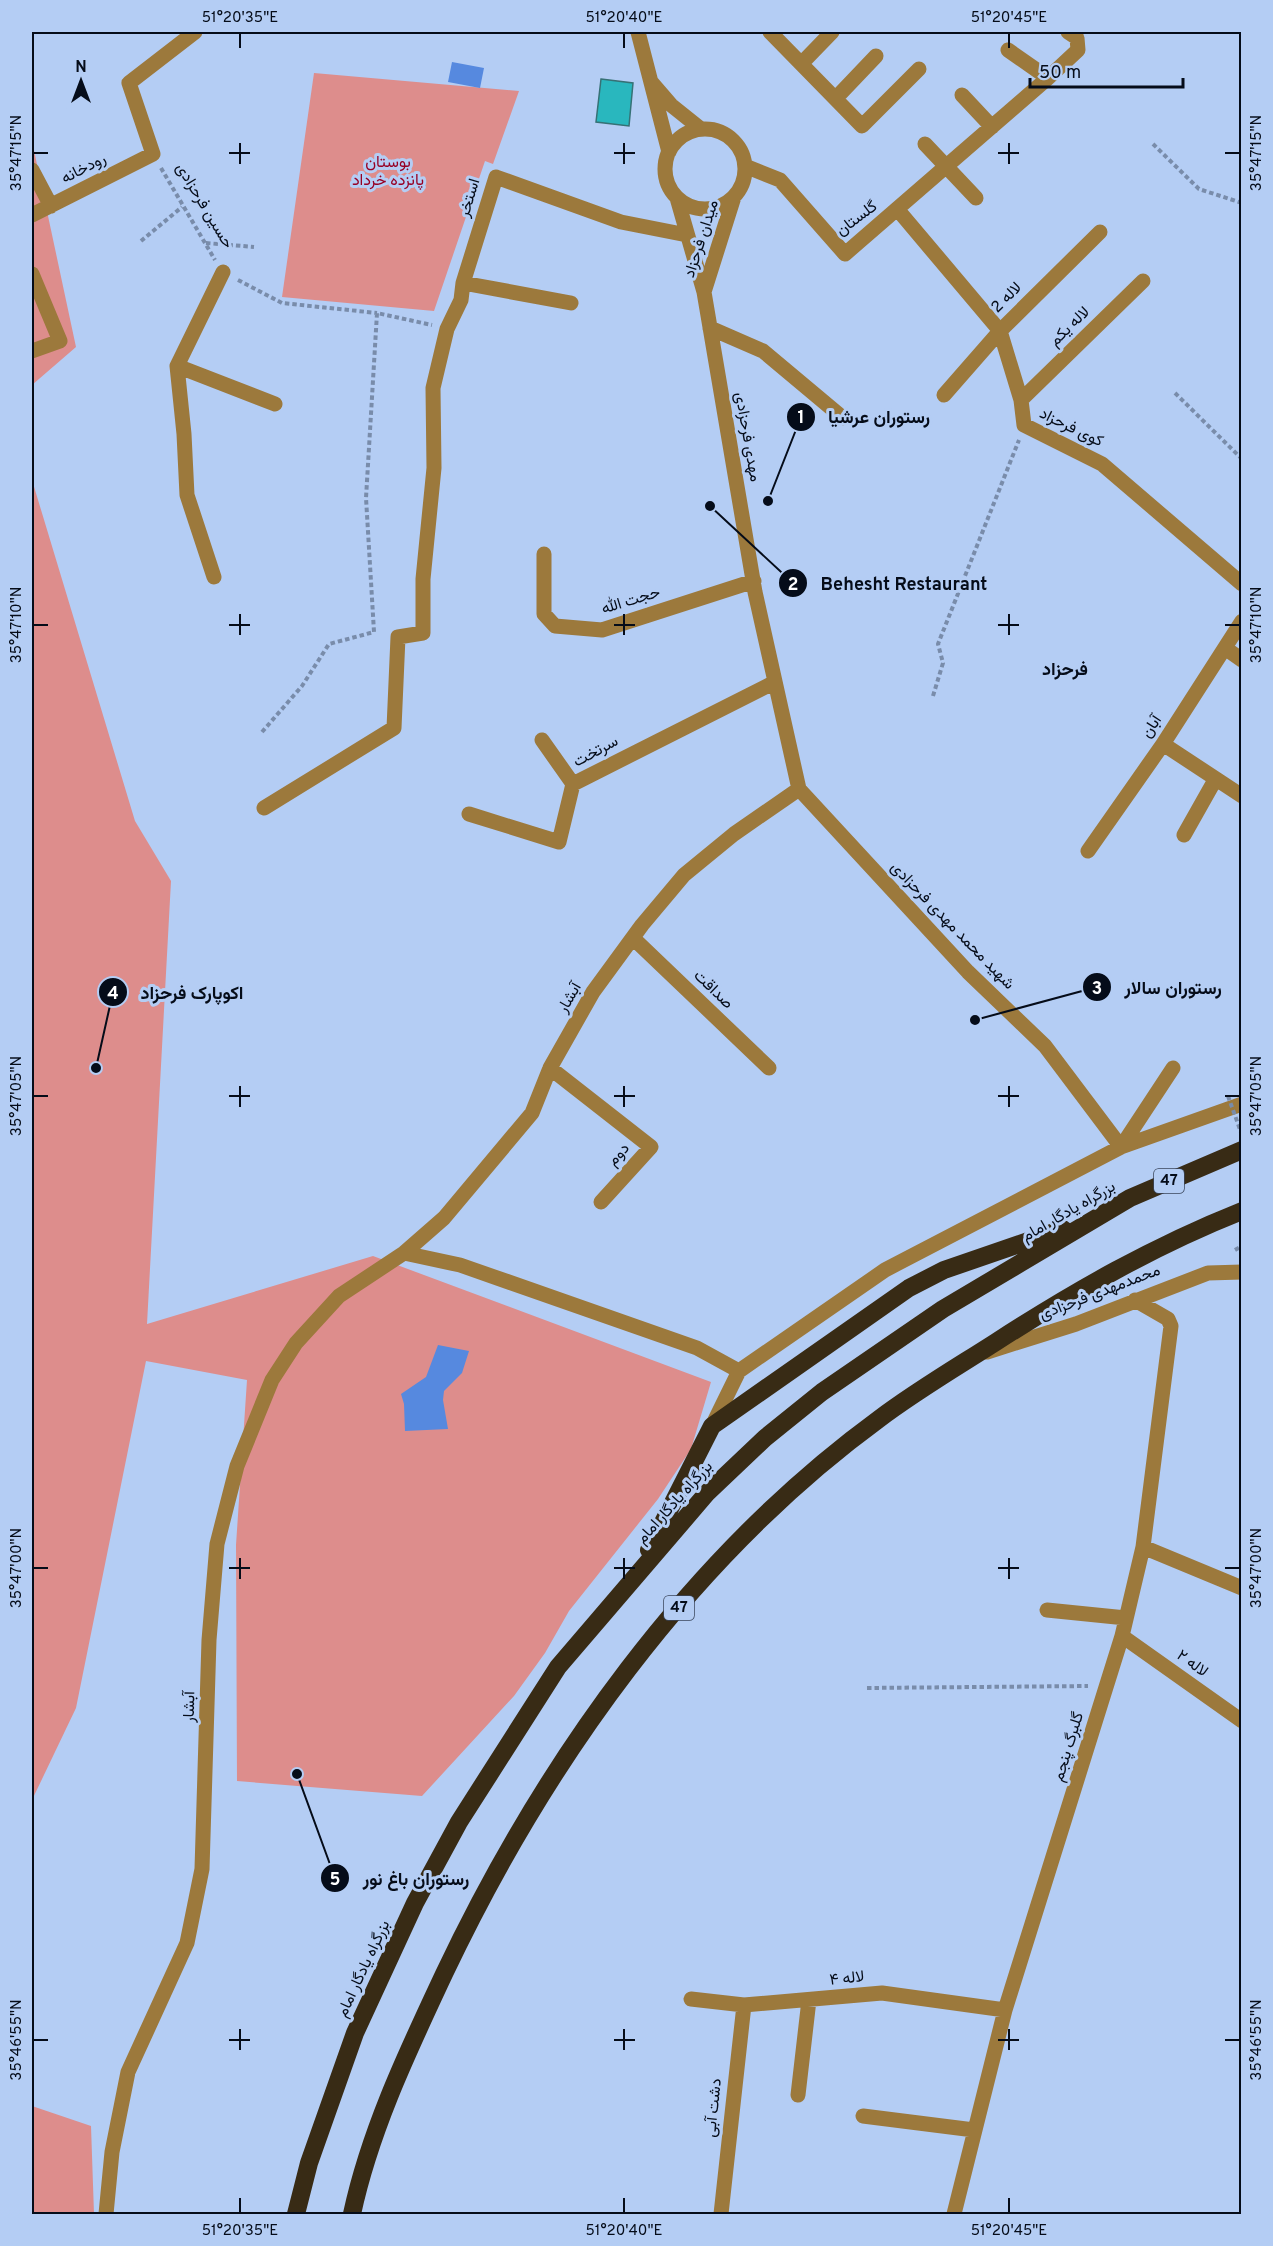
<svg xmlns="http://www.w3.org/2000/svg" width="1273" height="2246" font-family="Overpass,Vazirmatn,sans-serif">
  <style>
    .green { fill: #dd8d8c }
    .water { fill: #5689df }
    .building { fill: #29b7be; stroke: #367175; stroke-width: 1.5 }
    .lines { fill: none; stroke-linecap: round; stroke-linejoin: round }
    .path { stroke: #798caa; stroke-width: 4; stroke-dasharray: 4.5 3; stroke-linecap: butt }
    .minor { stroke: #9c793c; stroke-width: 15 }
    .highway { stroke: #382b15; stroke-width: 18 }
    .path-bridge { stroke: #798caa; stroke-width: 4; stroke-dasharray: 4.5 3; stroke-linecap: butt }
    .ticks { fill: none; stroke: #050c19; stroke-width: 2 }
    .labels { text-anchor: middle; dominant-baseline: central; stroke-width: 6; stroke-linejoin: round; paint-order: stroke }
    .shield { fill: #b4cdf4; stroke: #3a465b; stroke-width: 1.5 }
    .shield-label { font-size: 15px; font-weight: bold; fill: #050c19 }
    .park-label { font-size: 16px; fill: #970124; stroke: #b4cdf4 }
    .street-label { font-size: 16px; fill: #050c19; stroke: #b4cdf4 }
    .neighbourhood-label { font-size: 18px; font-weight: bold; fill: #050c19; stroke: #b4cdf4 }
    .leader { fill: none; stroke: #050c19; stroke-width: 2 }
    .callout-dot { fill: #050c19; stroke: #b4cdf4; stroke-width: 2 }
    .mark-label { font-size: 18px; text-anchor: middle; font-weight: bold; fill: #fff }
    .callout-label { font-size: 18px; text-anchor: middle; font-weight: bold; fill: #050c19; stroke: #b4cdf4; stroke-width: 6; stroke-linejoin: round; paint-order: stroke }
    .neatline { fill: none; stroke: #050c19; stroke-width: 2 }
    .ticks-label { font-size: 15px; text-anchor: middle; fill: #050c19 }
  </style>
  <rect width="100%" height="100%" fill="#b4cdf4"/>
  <path class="green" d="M314 73 519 91 493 164 485 161 434 311 282 297Z
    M32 141 76 347 32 385Z
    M32 480 135 821 171 881 147 1324 373 1256 711 1382 691 1449 658 1499 569 1611 545 1653 514 1696 422 1796 237 1781 236 1545 247 1380 146 1361 76 1708 32 1800Z
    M32 2106 91 2126 94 2214H32Z"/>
  <path class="water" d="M452 62 484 68 480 88 448 82Z
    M438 1345 469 1351 462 1373 444 1391 443 1400 448 1429 405 1431 404 1404 401 1394 426 1377Z"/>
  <path class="building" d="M601 79 633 83 629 126 596 122Z"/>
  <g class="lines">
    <path class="path" d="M1153 144 1199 189 1242 203
      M161 168 215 260
      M141 241 182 207
      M206 243 254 247
      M238 280 282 303 377 313
      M1175 393 1242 459
      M933 696 943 663 938 644 1019 440
      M262 732 302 686 329 644 374 632 366 498 377 313 432 325
      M1235 1250 1242 1246
      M867 1688 1088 1686"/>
    <path class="minor" d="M638 32 669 152
      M770 32 862 126 919 69
      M802 63 832 32
      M1048 78 1078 50 1077 38 1068 32
      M652 83 671 105 701 129
      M962 95 992 127
      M836 98 876 56
      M665 169a40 40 0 1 1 80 0a40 40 0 1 1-80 0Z
      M925 144 976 198
      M745 166 780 180 845 254 1048 78 1008 50
      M32 170 51 206
      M677 198 704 292 755 592 799 789
      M898 210 1000 331 1021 400 1024 425 1102 464 1242 584
      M32 215 153 154 129 83 195 32
      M32 274 60 341 32 351
      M463 283 571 303
      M704 292 734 197
      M710 328 763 351 843 418
      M177 366 275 404
      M944 395 1000 331 1100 232
      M1021 400 1143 281
      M544 554V614L555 626 602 630 754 581
      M214 577 187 495 184 434 177 366 223 272
      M1225 648 1242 660
      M542 740 573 784
      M1163 744 1242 796
      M799 789 968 972 1045 1046 1121 1147
      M264 808 394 728 398 637 423 633V579L434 468 433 388 447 329 461 300 463 283 496 177 621 222 687 235
      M469 814 559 842 573 784 775 682
      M1184 835 1215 780
      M1088 851 1163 744 1242 621
      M633 938 769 1068
      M550 1068 651 1147 601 1202
      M1121 1147 1173 1068
      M404 1253 460 1265 697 1348 739 1371
      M987 1352 1076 1324 1208 1273 1242 1272
      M712 1426 739 1371 885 1270 1121 1147 1242 1104
      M1143 1547 1242 1588
      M1047 1610 1126 1618
      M1122 1636 1242 1721
      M691 1999 744 2005 882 1993 1005 2010
      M798 2095 809 2000
      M863 2116 974 2130
      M106 2214 112 2152 128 2072 187 1943 202 1869 209 1640 217 1544 237 1466 272 1380 296 1343 339 1296 404 1253 444 1218 532 1113 550 1068 593 992 642 925 684 875 734 834 799 789
      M721 2214 744 2005
      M954 2214 1005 2010 1122 1636 1143 1547 1171 1326 1168 1319 1135 1300"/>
    <path class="highway" d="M649 1550 712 1426 909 1288 944 1270 1063 1229
      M296 2214 309 2163 355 2033 415 1903 459 1822 558 1667 707 1493 765 1438 822 1392 943 1309 1130 1198 1242 1150
      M352 2214C370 2130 408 2051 444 1974 544 1763 689 1558 879 1419 916 1391 957 1367 996 1342 1075 1291 1154 1246 1242 1211"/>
    <path class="path-bridge" d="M1228 1096 1242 1135"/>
  </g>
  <path class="ticks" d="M240 33V48M624 33V48M1009 33V48M240 143V164M624 143V164M1009 143V164M33 153H48M229 153H250M614 153H635M998 153H1019M1225 153H1240M240 614V635M624 614V635M1009 614V635M33 625H48M229 625H250M614 625H635M998 625H1019M1225 625H1240M240 1086V1107M624 1086V1107M1009 1086V1107M33 1096H48M229 1096H250M614 1096H635M998 1096H1019M1225 1096H1240M240 1558V1579M624 1558V1579M1009 1558V1579M33 1568H48M229 1568H250M614 1568H635M998 1568H1019M1225 1568H1240M240 2029V2050M624 2029V2050M1009 2029V2050M33 2040H48M229 2040H250M614 2040H635M998 2040H1019M1225 2040H1240M240 2198V2213M624 2198V2213M1009 2198V2213"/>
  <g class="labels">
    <g class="shield">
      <rect x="1154" y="1169" width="30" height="24" rx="4.5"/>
      <rect x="664" y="1596" width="30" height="24" rx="4.5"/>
    </g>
    <g class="shield-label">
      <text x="1169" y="1181">47</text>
      <text x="679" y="1608">47</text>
    </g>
    <g class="park-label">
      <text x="388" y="163">بوستان<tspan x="388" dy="18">پانزده خرداد</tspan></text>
    </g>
    <g class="street-label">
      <text transform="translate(84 169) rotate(-27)">رودخانه</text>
      <text transform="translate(470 198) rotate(-73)">استخر</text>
      <text transform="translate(204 206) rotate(59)">حسین فرحزادی</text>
      <text transform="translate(857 219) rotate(-37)">گلستان</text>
      <text transform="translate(702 239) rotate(-72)">میدان فرحزاد</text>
      <text transform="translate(1007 298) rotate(-45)">لاله 2</text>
      <text transform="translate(1070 327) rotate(-44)">لاله یکم</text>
      <text transform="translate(1071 428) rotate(26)">کوی فرحزاد</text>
      <text transform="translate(747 437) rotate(80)">مهدی فرحزادی</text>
      <text transform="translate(631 601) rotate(-17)">حجت الله</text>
      <text transform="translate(1152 727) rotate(-57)">آبان</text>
      <text transform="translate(596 752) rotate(-28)">سرتخت</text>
      <text transform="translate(952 926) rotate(46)">شهید محمد مهدی فرحزادی</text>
      <text transform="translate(713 990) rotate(44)">صداقت</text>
      <text transform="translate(570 998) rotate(-60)">آبشار</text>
      <text transform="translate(619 1155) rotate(-48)">دوم</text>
      <text transform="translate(1069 1212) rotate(-30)">بزرگراه یادگار امام</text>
      <text transform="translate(1100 1293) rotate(-21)">محمدمهدی فرحزادی</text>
      <text transform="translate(675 1503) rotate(-48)">بزرگراه یادگار امام</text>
      <text transform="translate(1192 1664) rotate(36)">لاله ۲</text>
      <text transform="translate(190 1707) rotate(-89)">آبشار</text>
      <text transform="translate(1069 1747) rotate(-73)">گلبرگ پنجم</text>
      <text transform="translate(364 1969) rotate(-65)">بزرگراه یادگار امام</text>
      <text transform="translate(847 1979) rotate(-6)">لاله ۴</text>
      <text transform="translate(714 2108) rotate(-84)">دشت آبی</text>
    </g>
    <g class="neighbourhood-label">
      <text x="1065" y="670">فرحزاد</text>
    </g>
  </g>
  <path class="leader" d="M768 501L801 417M710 506L793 583M975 1020L1097 987M96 1068L113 992M297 1774L335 1878"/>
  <g class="callout-dot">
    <circle cx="768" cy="501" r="6"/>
    <circle cx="710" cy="506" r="6"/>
    <circle cx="975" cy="1020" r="6"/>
    <circle cx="96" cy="1068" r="6"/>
    <circle cx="297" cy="1774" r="6"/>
    <circle cx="801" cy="417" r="15"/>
    <circle cx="793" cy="583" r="15"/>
    <circle cx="1097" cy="987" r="15"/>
    <circle cx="113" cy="992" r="15"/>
    <circle cx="335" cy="1878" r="15"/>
  </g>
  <g class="mark-label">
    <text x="801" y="423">1</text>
    <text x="793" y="590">2</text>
    <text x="1097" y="994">3</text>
    <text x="113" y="999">4</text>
    <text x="335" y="1885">5</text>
  </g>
  <g class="callout-label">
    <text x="879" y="423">رستوران عرشیا</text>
    <text x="904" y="590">Behesht Restaurant</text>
    <text x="1173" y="994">رستوران سالار</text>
    <text x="192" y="999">اکوپارک فرحزاد</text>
    <text x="416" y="1885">رستوران باغ نور</text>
  </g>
  <rect width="1273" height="2246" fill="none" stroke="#b4cdf4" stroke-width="66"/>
  <g transform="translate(81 81)" stroke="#b4cdf4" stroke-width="4.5" paint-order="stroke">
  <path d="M0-4.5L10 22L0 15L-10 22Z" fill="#050c19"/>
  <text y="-9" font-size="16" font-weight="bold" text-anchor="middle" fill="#050c19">N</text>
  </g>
  <path d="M1030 78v9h153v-9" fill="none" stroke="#050c19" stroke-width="3"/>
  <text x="1039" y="78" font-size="18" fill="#050c19" stroke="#b4cdf4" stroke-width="4.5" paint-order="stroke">50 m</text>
  <rect x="33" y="33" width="1207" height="2180" class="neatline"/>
  <g class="ticks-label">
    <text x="240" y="22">51°20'35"E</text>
    <text x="624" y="22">51°20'40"E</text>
    <text x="1009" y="22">51°20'45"E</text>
    <text transform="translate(16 153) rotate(-90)" y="5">35°47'15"N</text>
    <text transform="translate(1256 153) rotate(-90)" y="5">35°47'15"N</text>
    <text transform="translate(16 625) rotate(-90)" y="5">35°47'10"N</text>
    <text transform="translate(1256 625) rotate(-90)" y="5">35°47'10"N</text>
    <text transform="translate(16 1096) rotate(-90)" y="5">35°47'05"N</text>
    <text transform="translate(1256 1096) rotate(-90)" y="5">35°47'05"N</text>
    <text transform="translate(16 1568) rotate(-90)" y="5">35°47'00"N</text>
    <text transform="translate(1256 1568) rotate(-90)" y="5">35°47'00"N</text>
    <text transform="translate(16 2040) rotate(-90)" y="5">35°46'55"N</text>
    <text transform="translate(1256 2040) rotate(-90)" y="5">35°46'55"N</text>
    <text x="240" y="2235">51°20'35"E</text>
    <text x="624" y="2235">51°20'40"E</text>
    <text x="1009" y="2235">51°20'45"E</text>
  </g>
</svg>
